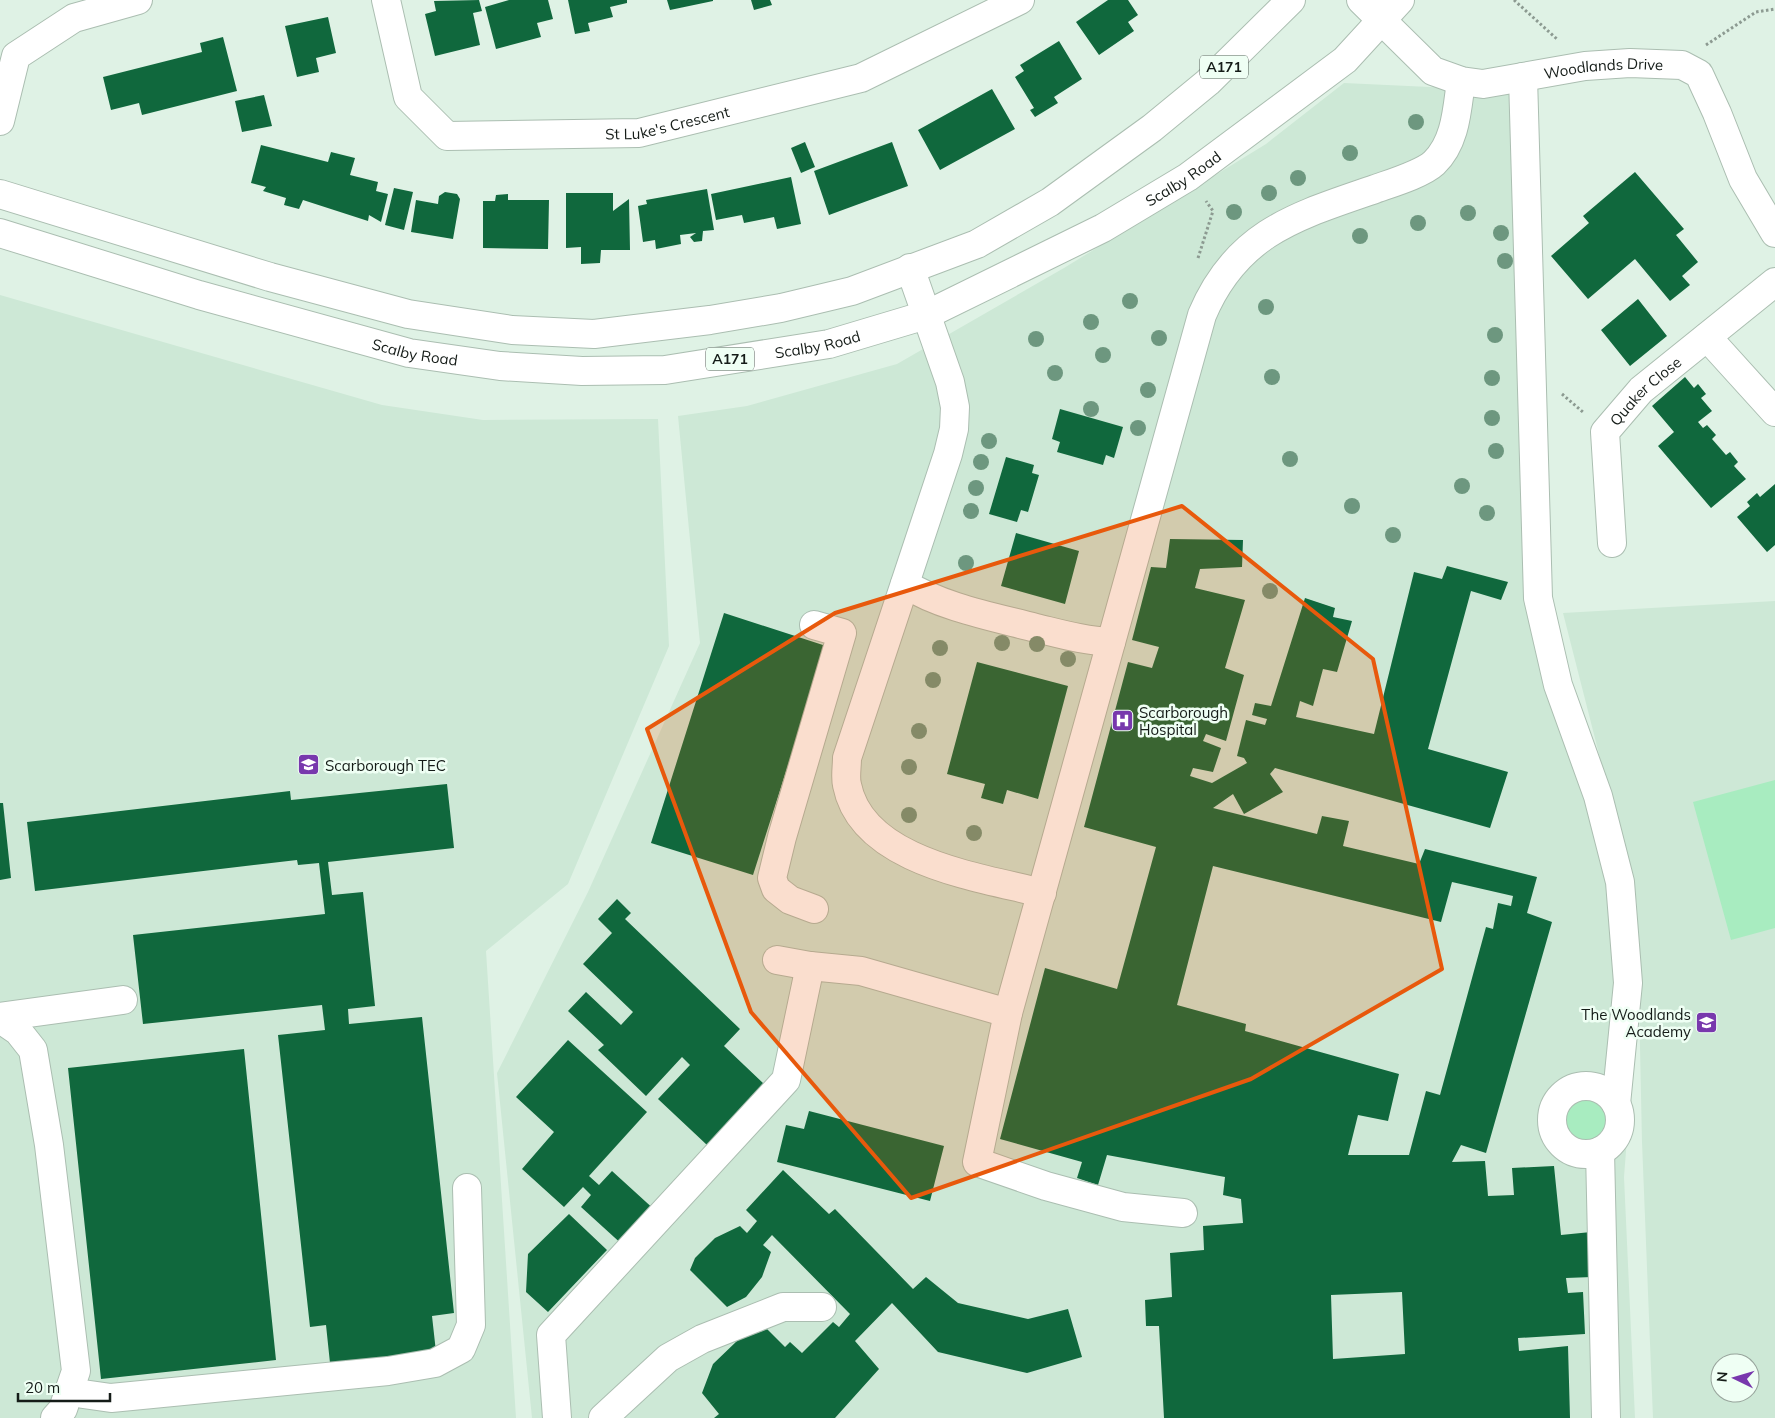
<svg xmlns="http://www.w3.org/2000/svg" width="1775" height="1418" font-family="Mulish,sans-serif">
  <style>
    .built { fill: #cde8d6; fill-rule: evenodd }
    .green { fill: #a8ecc0 }
    .building { fill: #10683d; fill-rule: evenodd }
    .lines { fill: none; stroke-linecap: round; stroke-linejoin: round }
    .minor-casing { stroke: #abbeb1; stroke-width: 30 }
    .highway-casing { stroke: #abbeb1; stroke-width: 30 }
    .path { stroke: #8c9a91; stroke-width: 3; stroke-dasharray: 2.5 2.5; stroke-linecap: butt }
    .minor { stroke: #fff; stroke-width: 28 }
    .highway { stroke: #fff; stroke-width: 28 }
    .tree { fill: #6d977f }
    .marked { fill: #e8590c; fill-opacity: 0.2; stroke: #e8590c; stroke-width: 4; stroke-linejoin: round }
    .labels { text-anchor: middle; dominant-baseline: central; stroke-width: 5; stroke-linejoin: round; paint-order: stroke }
    .shield { fill: #effff4; stroke: #56605a; stroke-width: 1 }
    .shield-label { font-size: 14px; font-weight: bold; fill: #151c18 }
    .street-label { font-size: 15px; fill: #151c18; stroke: #effff4 }
    .poi-label { font-size: 15px; fill: #151c18; stroke: #effff4; text-anchor: start }
  </style>
  <rect width="100%" height="100%" fill="#dff2e5"/>
  <path class="built" d="M1344 83 1536 92 1548 528 1554 622 1565 669 1599 773 1635 1035 1624 1177 1635 1418H532L497 1073 588 892 700 643 678 416 747 406 897 364 1064 268 1266 144Z
    M0 295 382 405 483 420 658 419 669 646 568 884 486 951 516 1418H0Z
    M1775 601V1418H1653L1642 1142 1637 903 1563 613ZM1720 1363H1750V1393H1720Z"/>
  <path class="green" d="M1775 780V928L1731 940 1693 802Z
    M1562 1119a25 25 0 1 1 50 0a25 25 0 1 1-50 0Z"/>
  <path class="building" d="M479 0 482 11 473 13 480 45 435 56 425 14 436 11 434 1Z
    M509 0H548L553 19 537 23 541 37 496 49 485 7Z
    M568 0H627V3L610 7 613 17 588 23 590 31 575 34Z
    M667 0H713V1L670 10Z
    M751 0H770L772 5 754 10Z
    M1108 0H1128L1138 15 1128 22 1134 31 1099 55 1076 22Z
    M328 17 336 53 316 58 319 72 297 77 285 26Z
    M223 37 237 91 142 115 139 103 111 110 103 77 202 52 200 43Z
    M1059 41 1082 79 1054 97 1058 103 1035 117 1030 110 1034 108 1015 77 1024 71 1020 65Z
    M992 89 1015 129 940 170 918 130Z
    M264 95 272 126 242 132 235 101Z
    M805 142 815 167 801 173 791 148Z
    M892 142 908 186 829 215 814 171Z
    M261 145 328 162 331 152 355 158 350 175 378 182 376 191 388 194 381 222 369 215 368 221 303 200 299 209 284 205 286 198 263 191 266 187 251 183Z
    M1635 172 1684 229 1676 235 1698 262 1682 276 1690 285 1670 301 1635 259 1588 299 1551 256 1589 223 1583 216Z
    M791 177 801 224 777 229 774 217 744 223 742 215 716 220 711 194Z
    M394 188 413 192 404 230 385 225Z
    M707 189 714 230 703 231 702 241 694 242 690 237 696 233 680 235 681 244 656 249 655 240 643 242 638 206 647 204 646 200Z
    M445 192 457 194 460 199 453 239 411 232 416 200 438 204 439 196Z
    M566 193H613V211L629 199 630 250H601L600 263 581 264V247L566 248Z
    M508 194V200H549L548 249 483 248V201H495L496 195Z
    M1638 299 1667 336 1630 366 1601 330Z
    M1685 377 1694 388 1698 384 1706 394 1701 398 1712 411 1698 422 1703 428 1707 425 1716 435 1712 439 1726 455 1730 452 1738 462 1734 466 1746 479 1711 508 1658 446 1674 432 1652 406Z
    M1060 409 1123 427 1114 458 1106 455 1103 465 1057 452 1060 442 1052 439Z
    M1006 457 1034 465 1032 473 1039 475 1028 512 1021 510 1017 522 989 514Z
    M1775 484V545L1767 552 1737 517 1750 506 1747 502 1757 493 1760 497Z
    M1016 533 1079 551 1065 604 1001 586Z
    M1170 539 1243 540 1242 567 1200 569 1195 588 1245 600 1225 668 1244 675 1226 741 1206 734 1203 741 1221 748 1213 772 1193 768 1190 776 1212 783 1247 763 1244 758 1237 756 1246 720 1265 725 1267 719 1252 715 1255 703 1271 706 1305 598 1335 608 1333 617 1352 621 1337 672 1323 669 1313 706 1300 701 1296 717 1374 734 1414 572 1442 579 1447 566 1508 582 1501 600 1471 591 1428 749 1508 772 1490 828 1275 768 1270 774 1283 792 1244 814 1233 794 1213 808 1317 834 1322 816 1349 821 1343 846 1419 864 1425 849 1537 877 1527 913 1552 922 1486 1153 1461 1145 1452 1162 1485 1161 1488 1196 1514 1195 1512 1168 1554 1166 1561 1235 1591 1232 1592 1277 1566 1278 1568 1293 1583 1292 1585 1334 1518 1338 1519 1351 1568 1346 1570 1418H1164L1159 1326H1146L1145 1300 1172 1297 1170 1253 1204 1250 1203 1226 1243 1223 1241 1199 1223 1195 1225 1177 1107 1155 1098 1185 1077 1178 1082 1162 1000 1139 1045 968 1117 989 1156 847 1084 827 1128 662 1152 668 1159 647 1132 640 1151 567 1166 568ZM1213 866 1441 922 1452 882 1513 896 1511 906 1498 903 1493 929 1486 927 1440 1095 1426 1091 1409 1155H1348L1358 1115 1388 1121 1399 1074 1245 1031 1246 1024 1177 1005ZM1402 1292 1405 1354 1333 1359 1331 1295Z
    M724 613 826 646 753 875 651 843Z
    M977 662 1068 686 1038 799 1007 790 1003 804 981 798 985 784 947 774Z
    M447 784 454 848 328 862 332 895 363 892 375 1006 348 1009 349 1024 422 1017 454 1313 432 1316 436 1352 330 1363 326 1325 310 1327 278 1035 325 1030 322 1005 143 1024 133 935 325 914 319 863 298 865 297 860 35 891 27 822 290 791 291 800Z
    M0 803H3L11 878 0 880Z
    M617 899 631 913 625 919 740 1029 724 1046 766 1086 707 1145 658 1099 690 1065 682 1057 646 1096 598 1050 604 1045 568 1011 586 992 621 1025 633 1012 583 964 612 933 598 919Z
    M568 1040 647 1112 589 1176 599 1185 612 1171 657 1212 625 1247 581 1207 591 1195 583 1187 564 1207 522 1169 554 1132 516 1097Z
    M244 1049 276 1360 101 1379 68 1068Z
    M809 1111 944 1146 930 1201 777 1162 786 1125 804 1129Z
    M783 1170 829 1214 835 1209 913 1289 926 1277 958 1303 1028 1319 1068 1309 1082 1357 1027 1373 938 1352 892 1303 855 1341 879 1369 835 1418H714L719 1414 702 1393 713 1364 738 1340 767 1329 785 1347 790 1342 802 1353 833 1322 839 1327 850 1314 772 1235 763 1245 771 1252 762 1277 746 1297 727 1307 690 1270 695 1258 715 1238 740 1226 747 1233 757 1221 746 1210Z
    M569 1214 607 1250 548 1312 526 1292 528 1254Z"/>
  <g class="lines">
    <defs>
      <g id="minor">
        <path id="s1" d="M386 0 408 97 447 136 639 133 861 78 1020 0"/>
        <path id="s2" d="M1361 0 1433 71 1461 81 1483 84 1585 66 1630 63 1682 65 1699 74 1717 113 1743 179 1775 233"/>
        <path d="M1523 77 1538 598 1558 685 1598 796 1620 882 1628 983 1616 1104"/>
        <path d="M0 121 16 56 74 18 138 0"/>
        <path d="M910 268 950 382 955 407 954 429 948 454 847 758C847 767 845 777 847 785 862 862 979 877 1042 893"/>
        <path d="M1707 337 1775 412"/>
        <path id="s3" d="M1612 543 1605 432 1641 390 1775 282"/>
        <path d="M905 584C941 607 994 617 1036 628 1061 634 1085 641 1111 642"/>
        <path d="M814 625 842 633 782 837 772 878 776 889 790 900 814 909"/>
        <path d="M777 960 810 966"/>
        <path d="M0 1017 123 1000"/>
        <path d="M0 1019 18 1031 33 1050 49 1145 76 1371 63 1409 55 1418"/>
        <circle cx="1586" cy="1120" r="34"/>
        <path d="M1600 1151 1606 1418"/>
        <path d="M1183 1213 1123 1207 1046 1186 977 1162 1008 1013 1202 315C1237 232 1297 216 1375 189 1392 183 1422 174 1434 163 1456 142 1457 109 1461 81"/>
        <path d="M70 1389 83 1394 111 1398 388 1371 435 1363 461 1349 471 1325 467 1188"/>
        <path d="M557 1418 551 1335 786 1080 810 966 861 971 1008 1013"/>
        <path d="M603 1418 668 1358 702 1339 783 1307H822"/>
      </g>
      <g id="highway">
        <path d="M0 194 270 277 408 314 512 330 594 334 710 320 781 308 852 291 977 244 1050 202 1152 128 1208 82 1291 0"/>
        <path id="s4" d="M0 233 199 295 409 353 500 366 582 371 665 370 829 344 926 315 1103 228 1188 177 1345 60 1400 0"/>
      </g>
    </defs>
    <use href="#minor" class="minor-casing"/>
    <use href="#highway" class="highway-casing"/>
    <path class="path" d="M1514 0 1558 40
      M1706 45 1756 12 1775 9
      M1198 258 1213 211 1206 201
      M1562 394 1584 413"/>
    <use href="#minor" class="minor"/>
    <use href="#highway" class="highway"/>
  </g>
  <g class="tree">
    <circle cx="1416" cy="122" r="8"/>
    <circle cx="1350" cy="153" r="8"/>
    <circle cx="1298" cy="178" r="8"/>
    <circle cx="1269" cy="193" r="8"/>
    <circle cx="1234" cy="212" r="8"/>
    <circle cx="1468" cy="213" r="8"/>
    <circle cx="1418" cy="223" r="8"/>
    <circle cx="1501" cy="233" r="8"/>
    <circle cx="1360" cy="236" r="8"/>
    <circle cx="1505" cy="261" r="8"/>
    <circle cx="1130" cy="301" r="8"/>
    <circle cx="1266" cy="307" r="8"/>
    <circle cx="1091" cy="322" r="8"/>
    <circle cx="1495" cy="335" r="8"/>
    <circle cx="1159" cy="338" r="8"/>
    <circle cx="1036" cy="339" r="8"/>
    <circle cx="1103" cy="355" r="8"/>
    <circle cx="1055" cy="373" r="8"/>
    <circle cx="1272" cy="377" r="8"/>
    <circle cx="1492" cy="378" r="8"/>
    <circle cx="1148" cy="390" r="8"/>
    <circle cx="1091" cy="409" r="8"/>
    <circle cx="1492" cy="418" r="8"/>
    <circle cx="1138" cy="428" r="8"/>
    <circle cx="989" cy="441" r="8"/>
    <circle cx="1496" cy="451" r="8"/>
    <circle cx="1290" cy="459" r="8"/>
    <circle cx="981" cy="462" r="8"/>
    <circle cx="1462" cy="486" r="8"/>
    <circle cx="976" cy="488" r="8"/>
    <circle cx="1352" cy="506" r="8"/>
    <circle cx="971" cy="511" r="8"/>
    <circle cx="1487" cy="513" r="8"/>
    <circle cx="1393" cy="535" r="8"/>
    <circle cx="966" cy="563" r="8"/>
    <circle cx="1270" cy="591" r="8"/>
    <circle cx="1002" cy="643" r="8"/>
    <circle cx="1037" cy="644" r="8"/>
    <circle cx="940" cy="648" r="8"/>
    <circle cx="1068" cy="659" r="8"/>
    <circle cx="933" cy="680" r="8"/>
    <circle cx="919" cy="731" r="8"/>
    <circle cx="909" cy="767" r="8"/>
    <circle cx="909" cy="815" r="8"/>
    <circle cx="974" cy="833" r="8"/>
  </g>
  <path class="marked" d="M1182 506 1373 659 1442 969 1251 1079 911 1198 751 1012 647 729 835 613Z"/>
  <defs>
    <symbol id="hospital-square" viewBox="-11 -11 22 22"><rect x="-9" y="-9" width="18" height="18" rx="4" fill="#7838ad" stroke="#effff4"/><path d="M-5-5h3v3.5h4V-5h3V5h-3V1.5h-4V5h-3Z" fill="#fff"/></symbol>
    <symbol id="university-square" viewBox="-11 -11 22 22"><rect x="-9" y="-9" width="18" height="18" rx="4" fill="#7838ad" stroke="#effff4"/><path d="M0-5L7-2L0 1L-7-2ZM-4 1L0 2.5L4 1V4Q0 6-4 4Z" fill="#fff"/></symbol>
    <symbol id="school-square" viewBox="-11 -11 22 22"><rect x="-9" y="-9" width="18" height="18" rx="4" fill="#7838ad" stroke="#effff4"/><path d="M0-5L7-2L0 1L-7-2ZM-4 1L0 2.5L4 1V4Q0 6-4 4Z" fill="#fff"/></symbol>
  </defs>
  <g fill-rule="evenodd">
    <use href="#hospital-square" x="1110" y="708" width="25" height="25"/>
    <use href="#university-square" x="296" y="752" width="25" height="25"/>
    <use href="#school-square" x="1694" y="1010" width="25" height="25"/>
  </g>
  <g class="labels">
    <g class="shield">
      <rect x="1200" y="55.5" width="48" height="23" rx="4"/>
      <rect x="706" y="347.5" width="48" height="23" rx="4"/>
    </g>
    <g class="shield-label">
      <text x="1224" y="67">A171</text>
      <text x="730" y="359">A171</text>
    </g>
    <g class="street-label">
      <text stroke="none"><textPath href="#s2" startOffset="275">Woodlands Drive</textPath></text>
      <text stroke="none"><textPath href="#s1" startOffset="376">St Luke's Crescent</textPath></text>
      <text stroke="none"><textPath href="#s4" startOffset="1242">Scalby Road</textPath></text>
      <text stroke="none"><textPath href="#s4" startOffset="838">Scalby Road</textPath></text>
      <text stroke="none"><textPath href="#s4" startOffset="432">Scalby Road</textPath></text>
      <text stroke="none"><textPath href="#s3" startOffset="169">Quaker Close</textPath></text>
    </g>
    <g class="poi-label">
      <text x="1139" y="712">Scarborough<tspan x="1139" dy="17">Hospital</tspan></text>
      <text x="325" y="765">Scarborough TEC</text>
      <text x="1691" y="1014" text-anchor="end">The Woodlands<tspan x="1691" dy="17">Academy</tspan></text>
    </g>
  </g>
  <g transform="translate(1735 1378) rotate(275)"><circle r="24" fill="#effff4" stroke="#98a49c"/>
  <path d="M0-4L9 19L0 12L-9 19Z" fill="#7838ad"/>
  <text y="-8" font-size="14" font-weight="bold" text-anchor="middle" fill="#151c18">N</text>
  </g>
  <path d="M18 1393v8h92v-8" fill="none" stroke="#151c18" stroke-width="2.5"/>
  <text x="25" y="1393" font-size="15" fill="#151c18" stroke="#effff4" stroke-width="4" paint-order="stroke">20 m</text>
</svg>
